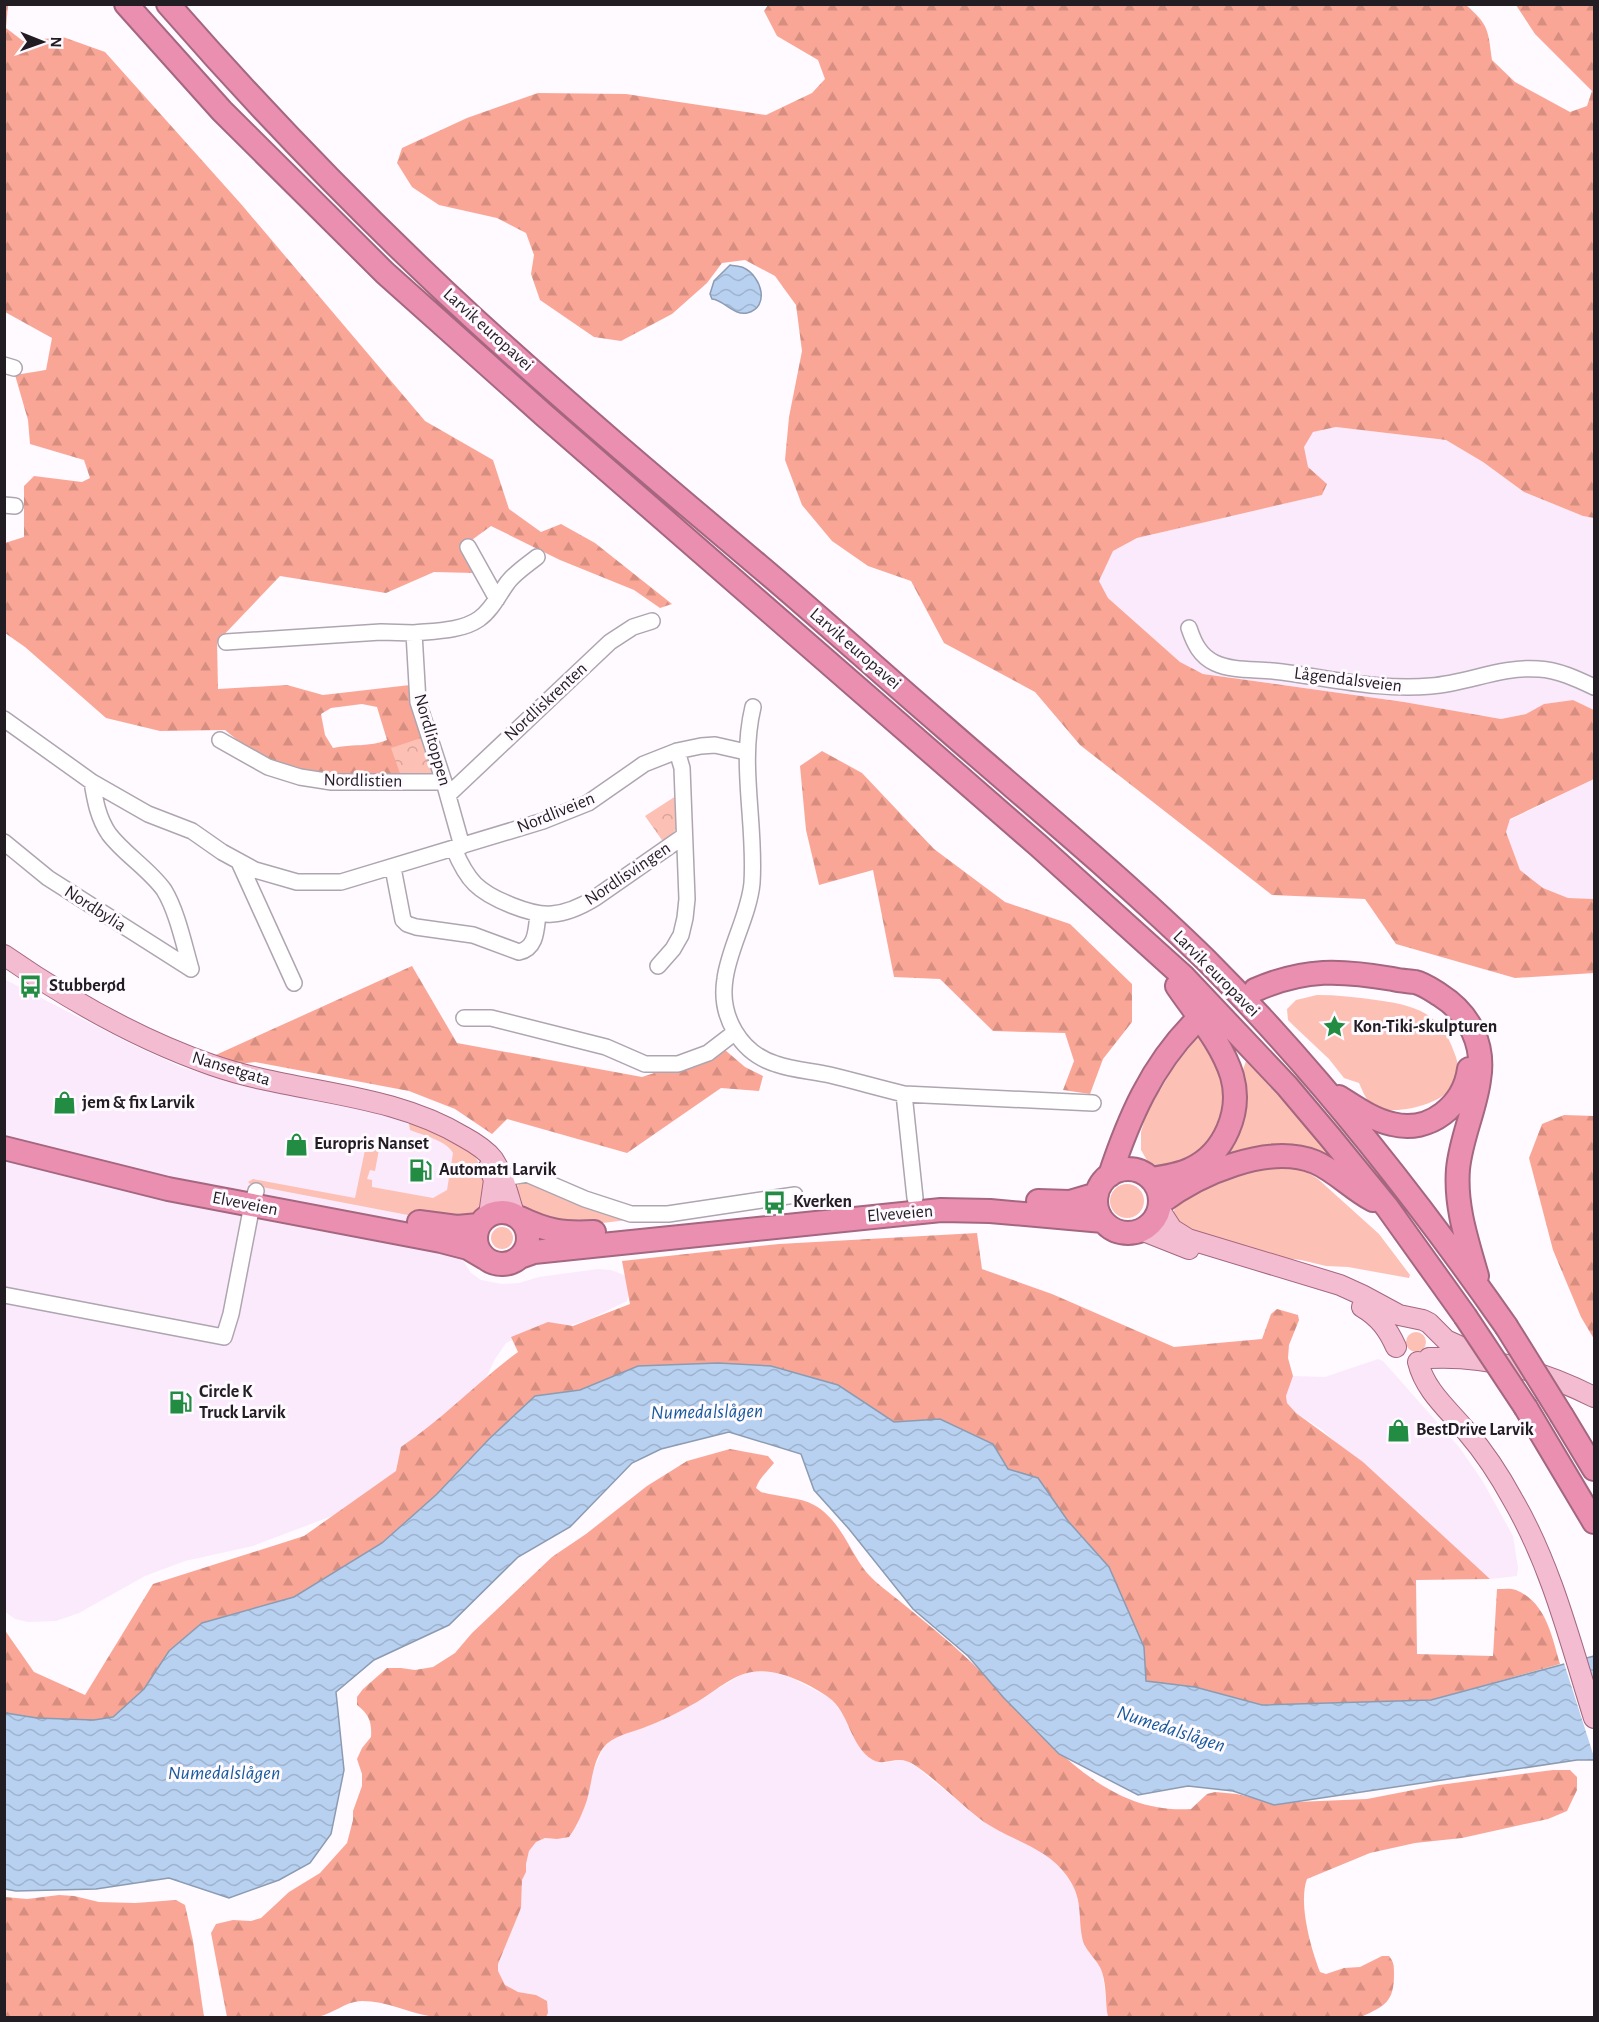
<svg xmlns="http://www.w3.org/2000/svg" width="1599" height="2022" font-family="'Alegreya Sans',sans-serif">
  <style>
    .built { fill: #faeafc }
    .grass { fill: #fdc0b4 }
    .forest { fill: url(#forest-firs); fill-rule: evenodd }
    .park { fill: url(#park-crowns) }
    .water { fill: url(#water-waves); stroke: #8b9bb2; stroke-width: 1.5 }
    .pier { fill: #fefaff }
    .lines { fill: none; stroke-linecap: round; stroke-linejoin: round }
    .minor-casing { stroke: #afa5b0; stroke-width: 18 }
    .major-casing { stroke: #a4677f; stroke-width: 22 }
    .highway-casing { stroke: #a4677f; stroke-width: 26 }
    .minor { stroke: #fff; stroke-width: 15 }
    .major { stroke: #f3bcd0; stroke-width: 20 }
    .highway { stroke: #eb8fb1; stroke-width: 22 }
    .highway-bridge-casing { stroke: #a4677f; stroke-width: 26; stroke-linecap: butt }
    .highway-bridge { stroke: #eb8fb1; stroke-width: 22 }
    .labels { text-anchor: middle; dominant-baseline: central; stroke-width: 6; stroke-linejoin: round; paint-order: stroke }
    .street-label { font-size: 18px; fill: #211d22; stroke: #fefaff }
    .poi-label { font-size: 18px; font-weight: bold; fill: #211d22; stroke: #fefaff; text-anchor: start }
    .water-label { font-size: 20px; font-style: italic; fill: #16599c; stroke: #fefaff }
  </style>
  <defs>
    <pattern id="forest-firs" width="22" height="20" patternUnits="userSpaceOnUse" patternTransform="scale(1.5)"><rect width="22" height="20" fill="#faa696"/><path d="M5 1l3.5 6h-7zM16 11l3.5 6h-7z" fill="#d68e81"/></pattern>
    <pattern id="park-crowns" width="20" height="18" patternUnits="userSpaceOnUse" patternTransform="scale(1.5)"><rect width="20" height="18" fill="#fdc0b4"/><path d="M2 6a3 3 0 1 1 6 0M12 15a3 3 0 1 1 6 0" fill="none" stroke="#d9a59a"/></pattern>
    <pattern id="water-waves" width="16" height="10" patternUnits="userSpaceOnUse" patternTransform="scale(1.5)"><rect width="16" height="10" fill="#b8d1f0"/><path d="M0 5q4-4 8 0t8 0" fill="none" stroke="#9eb3ce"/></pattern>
  </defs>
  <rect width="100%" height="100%" fill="#fefaff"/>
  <path class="built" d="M1336 427 1446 440 1483 462 1524 492 1583 516 1594 518V710L1573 700 1544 704 1526 714 1501 719 1404 702 1203 674 1180 662 1108 598 1099 581 1113 551 1137 538 1322 495 1327 484 1307 467 1303 447 1313 432Z
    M1594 779V899L1568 898 1543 888 1520 870 1506 832 1510 820Z
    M4 979 133 1045 181 1067 258 1089 381 1114 442 1136 461 1145 460 1256 471 1273 481 1280 502 1284 519 1283 539 1277 598 1269 611 1270 624 1275 628 1281 630 1290 627 1301 588 1320 564 1327 522 1335 506 1343 495 1359 487 1376 395 1475 345 1511 253 1546 185 1561 145 1576 79 1613 56 1621 28 1622 15 1619 4 1611Z
    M1378 1359 1383 1361 1459 1447 1482 1480 1513 1536 1518 1568 1517 1576 1490 1579 1321 1429 1296 1413 1287 1403 1286 1396 1293 1376 1325 1377Z
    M771 1671 788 1676 830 1698 884 1763 901 1760 913 1764 981 1820 1039 1850 1054 1862 1067 1876 1075 1890 1095 1960 1102 1969 1108 2017H546L548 2013 536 1995 518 1992 504 1985 498 1971V1964L521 1908 522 1880 526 1872V1864L529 1851 535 1842 545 1838 557 1839 587 1798 590 1779 603 1748 613 1739 674 1714 741 1675 751 1672Z"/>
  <path class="grass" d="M1317 995C1337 995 1356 997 1376 1000 1414 1005 1440 1012 1454 1052 1459 1064 1461 1075 1453 1086 1442 1104 1396 1116 1377 1107 1365 1101 1364 1093 1359 1083L1344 1078 1329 1059 1294 1026 1288 1020 1287 1009 1296 1000Z
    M1200 1033 1225 1080 1227 1102 1221 1127 1207 1146 1177 1167H1160L1148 1162 1141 1150V1132L1149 1105 1161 1089 1171 1071Z
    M1246 1061 1309 1129 1332 1159 1208 1171Z
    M414 1122 471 1151C485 1167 493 1202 474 1217L434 1220 251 1185 248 1182 253 1179 355 1198 365 1150 371 1147 379 1149 375 1171 370 1170 367 1179 372 1180V1187L433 1198 447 1190 453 1153C447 1141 423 1135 410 1130L409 1124Z
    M1283 1165 1305 1171 1318 1179 1379 1234 1410 1275 1409 1278 1348 1267 1326 1266 1301 1260 1284 1258 1205 1239 1178 1223 1173 1214 1177 1201 1243 1170Z
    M526 1181 627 1220 586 1225 558 1224 522 1208 516 1187 521 1182Z
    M1110 1201a17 17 0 1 1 34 0a17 17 0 1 1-34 0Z
    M491 1238a11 11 0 1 1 22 0a11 11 0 1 1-22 0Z
    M1406 1342a10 10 0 1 1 20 0a10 10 0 1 1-20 0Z"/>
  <path class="forest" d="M4 5H8L6 28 23 41 63 37 105 52 241 204 425 421 493 460 509 509 541 532 561 524 595 543 672 604 660 608 634 590 560 560 491 526 465 545 474 573 434 572 386 593 280 576 217 642 218 689 287 685 323 695 410 685 438 779 309 778 265 763 225 730 160 731 106 718 25 647 5 633V543L24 537V486L34 476 82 482 90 478 84 460 30 444 28 420 15 375 46 370 52 338 5 312ZM362 704 377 707 387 740C370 747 351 744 333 748L325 735 321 714 331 708Z
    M768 5H1466C1489 25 1488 30 1492 60L1515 82 1570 112 1587 106 1592 91 1535 34 1516 5H1594V518L1583 516 1524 492 1483 462 1446 440 1336 427 1313 432 1304 447 1308 467 1327 484 1322 495 1137 538 1113 551 1099 581 1108 598 1180 662 1203 674 1404 702 1501 719 1526 714 1544 704 1573 700 1594 710V779L1510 819 1506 832 1520 870 1543 888 1568 898 1594 899V973L1515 978 1396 944 1365 899 1272 895 1080 745 1035 692 944 643 911 581 868 566 832 541 802 505 785 460 789 417 802 351 796 305 775 276 745 260 722 263 707 283 672 314 621 341 594 337 540 300 531 274 534 255 526 233 497 218 439 205 412 187 397 163 402 148 467 118 538 93 626 94 766 115 812 93 825 79 818 60 777 36 764 11Z
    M822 751 862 773 934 849 1005 902 1070 924 1132 984V1022L1103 1059 1090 1094 1063 1090 1074 1061 1065 1033 993 1031 940 979 894 977 873 870 819 885 806 830 800 766Z
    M412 966 457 1043 642 1077 725 1050 745 1067 763 1076 759 1091 721 1088 627 1153 507 1119 492 1134 455 1109 409 1091 255 1062 231 1065 209 1058Z
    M1564 1115 1594 1116V1339L1581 1317 1553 1250 1529 1158 1542 1124Z
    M977 1233 982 1269 1052 1294 1174 1347 1262 1339 1271 1314 1277 1309 1298 1315 1299 1320 1289 1345 1288 1358 1293 1376 1286 1396 1287 1403 1296 1413 1363 1462 1490 1579 1416 1580 1417 1654 1493 1656 1497 1589C1503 1589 1511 1588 1516 1590 1546 1602 1552 1637 1560 1664L1431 1700 1262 1705 1195 1687 1145 1681 1144 1647 1131 1620 1068 1521 1038 1479 1008 1469 993 1444 940 1419 894 1422 838 1385 638 1366 580 1390 535 1396 489 1439 437 1494 382 1543 294 1597 202 1623 169 1651 144 1689 113 1717 94 1720 37 1718 5 1713 4 1629 34 1672 85 1695 153 1584 304 1536 396 1471 401 1447C443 1419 477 1382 518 1352L511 1337 548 1322 573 1326 630 1304 622 1261 779 1244Z
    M730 1449 768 1456 774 1463C767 1472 760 1477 756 1488L761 1492C777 1497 800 1497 814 1505 841 1520 849 1551 867 1573 877 1584 890 1593 902 1603 925 1622 949 1641 971 1662 1034 1720 1094 1816 1191 1809L1207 1794 1215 1792 1237 1794 1274 1803 1367 1799 1439 1785 1553 1770H1570L1577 1777V1790L1567 1811 1548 1819 1462 1838 1415 1843 1370 1853 1307 1879C1298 1903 1311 1949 1320 1972L1326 1974 1344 1968 1360 1967 1382 1956H1389C1394 1962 1394 1966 1394 1974 1394 2002 1385 2006 1361 2017H1108C1105 2003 1107 1987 1102 1972 1098 1959 1084 1951 1082 1937 1078 1913 1083 1899 1067 1876 1046 1846 1008 1840 980 1819 957 1801 937 1780 913 1764 909 1762 904 1760 900 1760 890 1760 882 1765 873 1760 849 1746 850 1712 828 1697 807 1683 778 1668 752 1672 732 1675 714 1692 697 1702 680 1712 661 1721 643 1728 630 1733 612 1736 603 1748 592 1764 592 1783 587 1800 583 1812 577 1826 569 1837L557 1839 545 1838 536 1842 529 1851 526 1864V1872L522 1880 521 1908 498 1964V1971L505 1985 518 1992 536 1995 547 2001 548 2013 546 2017 429 2016C406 2012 387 2001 362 2001 345 2001 331 2016 315 2017 286 2020 256 2017 227 2017L211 1933 216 1924 233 1920 251 1921 261 1918 289 1892 320 1873 347 1843 353 1820V1811L362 1786V1774L357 1759 362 1748 371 1737C372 1722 369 1714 357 1705V1697L363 1689 387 1668H401L415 1670 433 1667 455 1653 472 1633 552 1557 586 1534 647 1486 687 1461Z
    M59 1895 74 1896 99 1902 135 1903 176 1900 185 1905 193 1941 204 2017H5V1897L27 1899Z"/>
  <path class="park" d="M424 737 438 779H402L391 748Z
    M679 794 680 825 664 843 645 816Z"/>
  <path class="water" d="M730 265C734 266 740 266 744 268 761 276 771 307 747 313 734 316 724 300 712 299L710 294 714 281Z
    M718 1363 771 1366 838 1385 894 1422 940 1419 993 1444 1008 1469 1038 1478 1068 1521 1109 1567 1144 1647 1146 1681 1195 1687 1262 1705 1431 1700 1594 1656V1760H1577L1274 1805 1233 1791 1188 1786 1138 1795 1059 1754 1003 1697 968 1656 913 1609 849 1529 814 1490 801 1454 729 1432 661 1449 632 1463 570 1527 518 1557 449 1625 374 1660 336 1692 344 1770 331 1834 310 1863 279 1880 229 1898 169 1878 96 1889 16 1891 5 1889V1713L37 1718 94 1720 113 1717 144 1689 169 1651 202 1623 294 1597 382 1543 437 1494 489 1439 535 1396 580 1390 638 1366Z"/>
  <path class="pier" d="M1583 1656 1594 1692V1757L1563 1660Z"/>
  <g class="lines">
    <defs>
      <path id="minor" d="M4 365 14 368
        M4 505 15 506
        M468 547 497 599
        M1189 628C1194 643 1200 656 1215 663 1232 671 1255 669 1273 671 1326 677 1378 691 1431 686 1468 683 1502 666 1539 669 1558 670 1577 679 1594 687
        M226 642 381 632 414 633
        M753 707C739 765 756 824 752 883 749 915 729 948 725 979 719 1016 740 1053 776 1064 793 1070 812 1071 830 1075 855 1081 879 1088 904 1094L915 1198
        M4 719 92 782C95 800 98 818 109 834 124 854 149 869 164 890 177 911 184 945 191 969
        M220 740 268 767 300 777 332 782H444
        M92 782 148 814 192 831 222 852 255 870 297 882H341L543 821 588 803 644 764 677 751 701 746 715 745 746 752
        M448 795 610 642 633 627 652 621
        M4 842 48 878 191 969
        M462 846 444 782 418 702 414 633C434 631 462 631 479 619 492 610 499 594 508 582 516 572 527 565 537 557
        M454 849C459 861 466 875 475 884 490 899 532 916 552 914 567 913 582 906 595 898L684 836
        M239 862 294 983
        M393 868 403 920 407 924 416 927 473 935 519 952C537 948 536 929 538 914
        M658 966 673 949 681 935 685 918 687 899 682 768 677 751
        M464 1018H491L606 1047 645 1064H678L708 1053 734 1033
        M904 1094 1093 1103
        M494 1180 527 1174 585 1199 631 1214H668L795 1195
        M4 1295 224 1337 231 1314 252 1205 256 1191"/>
      <path id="major" d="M4 955C69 1000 137 1039 212 1065 295 1094 388 1091 464 1137 475 1143 485 1149 493 1159 504 1176 508 1195 514 1214
        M1159 1209 1172 1229 1188 1239 1340 1285 1362 1295 1399 1315 1423 1320 1429 1323 1446 1340 1492 1361
        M489 1215 494 1180 489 1167
        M1141 1230 1189 1249
        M1362 1307C1379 1317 1388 1329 1396 1347
        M1429 1358C1489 1355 1542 1371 1594 1397
        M1418 1362C1425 1391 1449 1410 1467 1432 1485 1453 1500 1476 1513 1500 1552 1567 1571 1645 1594 1718"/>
      <path id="highway" d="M126 4 222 111 385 273 544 415 1039 846 1184 977 1287 1086 1330 1137 1387 1207 1465 1316
        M168 4C264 114 365 218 472 317 565 402 662 484 758 565 821 618 882 674 944 727 1032 804 1122 878 1206 960 1318 1072 1415 1196 1506 1326
        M1255 990C1305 968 1341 970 1393 979 1400 981 1408 981 1415 982 1424 984 1432 990 1440 995 1470 1014 1485 1045 1479 1080 1475 1110 1461 1138 1458 1169 1455 1206 1467 1241 1477 1276
        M1339 1097C1355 1107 1373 1120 1392 1124 1430 1134 1464 1105 1469 1069
        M4 1148 168 1189 441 1241 468 1248 485 1258
        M1096 1201a32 32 0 1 1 64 0a32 32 0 1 1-64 0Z
        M1110 1175C1129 1118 1151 1067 1193 1024
        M1151 1179C1165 1177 1179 1175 1191 1169 1225 1153 1242 1111 1232 1076 1222 1043 1196 1014 1177 986
        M1038 1201 1070 1202 1097 1194
        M1160 1203C1198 1174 1268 1143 1315 1162 1336 1171 1352 1189 1373 1200
        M476 1238a26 26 0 1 1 52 0a26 26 0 1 1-52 0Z
        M520 1218C547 1231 563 1234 594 1232
        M419 1222 457 1227 479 1225
        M520 1257 534 1252 941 1210 990 1211 1103 1221
        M1526 1408 1594 1522
        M1562 1416 1594 1469"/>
    </defs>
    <use href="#minor" class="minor-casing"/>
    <use href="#major" class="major-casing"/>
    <use href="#highway" class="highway-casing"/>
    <use href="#minor" class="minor"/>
    <use href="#major" class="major"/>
    <use href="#highway" class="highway"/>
    <defs>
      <path id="highway-bridge" d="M1465 1316 1526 1408
        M1506 1326 1562 1416"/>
    </defs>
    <use href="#highway-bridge" class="highway-bridge-casing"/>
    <use href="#highway-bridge" class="highway-bridge"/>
  </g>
  <defs>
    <symbol id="bus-bare" viewBox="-9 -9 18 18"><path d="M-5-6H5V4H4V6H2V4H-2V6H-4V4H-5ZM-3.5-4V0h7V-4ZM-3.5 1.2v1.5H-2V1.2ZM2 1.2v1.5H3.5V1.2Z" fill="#228c43" stroke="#fefaff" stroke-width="2.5" paint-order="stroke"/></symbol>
    <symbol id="sight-bare" viewBox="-9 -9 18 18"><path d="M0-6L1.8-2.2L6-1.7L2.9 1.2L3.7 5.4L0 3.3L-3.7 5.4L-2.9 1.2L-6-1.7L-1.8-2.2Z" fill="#228c43" stroke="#fefaff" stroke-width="2.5" paint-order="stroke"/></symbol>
    <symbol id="shop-bare" viewBox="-9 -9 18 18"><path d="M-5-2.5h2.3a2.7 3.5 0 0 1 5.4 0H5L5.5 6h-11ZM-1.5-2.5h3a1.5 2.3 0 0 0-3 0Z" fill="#228c43" stroke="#fefaff" stroke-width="2.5" paint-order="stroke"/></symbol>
    <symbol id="fuel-bare" viewBox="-9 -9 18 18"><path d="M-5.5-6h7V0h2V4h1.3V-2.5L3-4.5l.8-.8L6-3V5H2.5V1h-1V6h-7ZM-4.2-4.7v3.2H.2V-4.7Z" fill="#228c43" stroke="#fefaff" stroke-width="2.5" paint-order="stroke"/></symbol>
  </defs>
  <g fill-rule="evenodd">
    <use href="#bus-bare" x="14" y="970" width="33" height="33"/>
    <use href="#sight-bare" x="1318" y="1010" width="33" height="33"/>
    <use href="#shop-bare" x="48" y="1086" width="33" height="33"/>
    <use href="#shop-bare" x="280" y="1128" width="33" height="33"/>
    <use href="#fuel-bare" x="404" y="1154" width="33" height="33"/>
    <use href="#bus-bare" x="758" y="1186" width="33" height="33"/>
    <use href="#fuel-bare" x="164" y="1386" width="33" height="33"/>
    <use href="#shop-bare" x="1382" y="1414" width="33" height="33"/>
  </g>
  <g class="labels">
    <g class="street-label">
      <text transform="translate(488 330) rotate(42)">Larvik europavei</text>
      <text transform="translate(855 649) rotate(41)">Larvik europavei</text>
      <text transform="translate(1348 680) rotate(7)">Lågendalsveien</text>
      <text transform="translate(546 702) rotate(-43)">Nordliskrenten</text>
      <text transform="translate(432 740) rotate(74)">Nordlitoppen</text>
      <text transform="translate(363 781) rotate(1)">Nordlistien</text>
      <text transform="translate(556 813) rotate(-22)">Nordliveien</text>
      <text transform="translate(628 874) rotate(-34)">Nordlisvingen</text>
      <text transform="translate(95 909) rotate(33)">Nordbylia</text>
      <text transform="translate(1216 974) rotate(45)">Larvik europavei</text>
      <text transform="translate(231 1069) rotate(17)">Nansetgata</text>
      <text transform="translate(245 1204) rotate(11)">Elveveien</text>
      <text transform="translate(900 1214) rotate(-5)">Elveveien</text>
    </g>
    <g class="poi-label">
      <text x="49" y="986">Stubberød</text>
      <text x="1353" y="1027">Kon-Tiki-skulpturen</text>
      <text x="82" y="1103">jem &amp; fix Larvik</text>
      <text x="314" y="1144">Europris Nanset</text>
      <text x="439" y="1170">Automat1 Larvik</text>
      <text x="793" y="1202">Kverken</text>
      <text x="199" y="1392">Circle K<tspan x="199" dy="21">Truck Larvik</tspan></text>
      <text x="1416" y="1430">BestDrive Larvik</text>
    </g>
    <g class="water-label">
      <text transform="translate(707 1412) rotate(-1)">Numedalslågen</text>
      <text transform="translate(1171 1729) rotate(18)">Numedalslågen</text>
      <text x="224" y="1773">Numedalslågen</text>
    </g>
  </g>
  <rect width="1599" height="2022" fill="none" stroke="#211d22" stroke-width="12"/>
  <g transform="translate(42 42) rotate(91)" stroke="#fefaff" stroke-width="4.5" paint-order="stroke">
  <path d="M0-4.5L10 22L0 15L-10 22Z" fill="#211d22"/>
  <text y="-9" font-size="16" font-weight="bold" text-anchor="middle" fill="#211d22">N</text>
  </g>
</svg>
